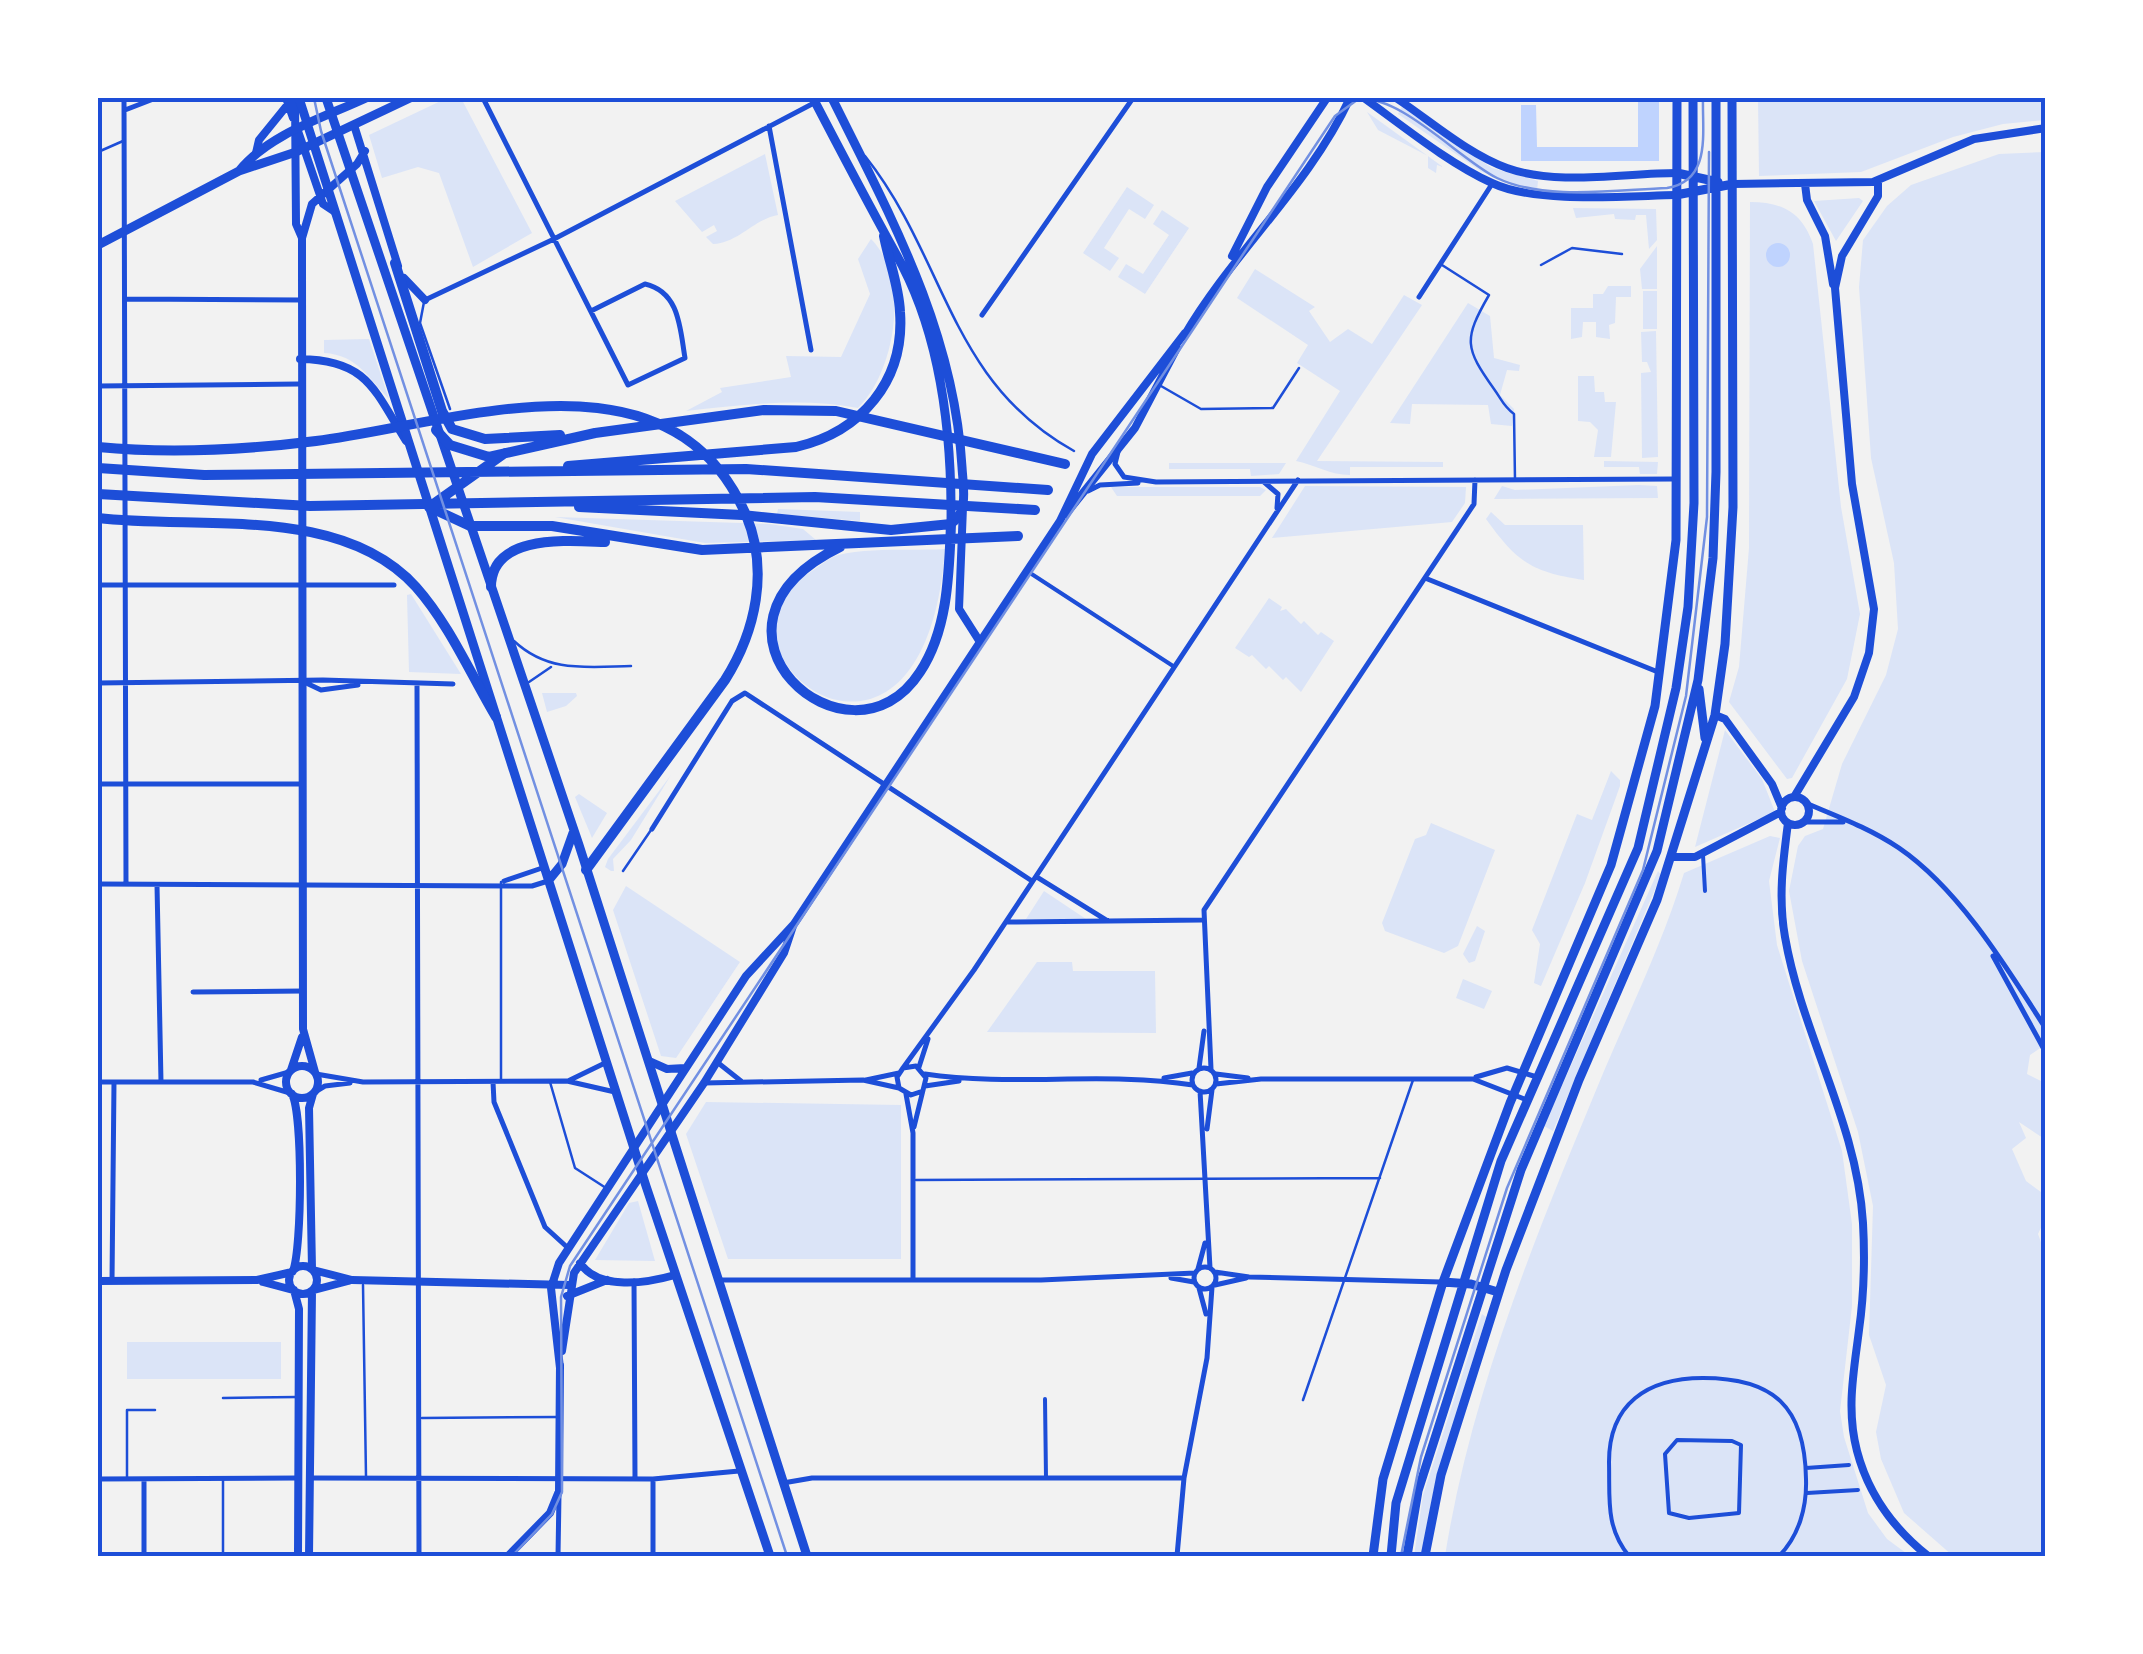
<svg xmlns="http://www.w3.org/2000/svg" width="2143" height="1654" font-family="Jost,sans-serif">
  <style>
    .green { fill: #dbe4f7 }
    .water { fill: #bfd3fe }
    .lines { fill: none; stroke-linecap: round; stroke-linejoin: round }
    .service { stroke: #1d4ed8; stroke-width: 2.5 }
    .pedestrian { stroke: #1d4ed8; stroke-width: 4 }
    .minor { stroke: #1d4ed8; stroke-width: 5 }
    .tertiary { stroke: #1d4ed8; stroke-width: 8 }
    .secondary { stroke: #1d4ed8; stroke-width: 8 }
    .primary { stroke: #1d4ed8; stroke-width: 9 }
    .trunk { stroke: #1d4ed8; stroke-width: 9 }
    .motorway { stroke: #1d4ed8; stroke-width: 10 }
    .tram { stroke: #7290e2; stroke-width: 2.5 }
    .neatline { fill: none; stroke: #1d4ed8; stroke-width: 4 }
  </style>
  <rect width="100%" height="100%" fill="#f2f2f2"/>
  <path class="green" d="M447 98H461L532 233 473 267 439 173 418 167 382 178 369 135Z
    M1758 98H2045V120L2003 124 1953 137 1861 172 1759 176Z
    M1402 107 1492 168 1538 181 1537 191 1482 172 1398 114Z
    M1367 112 1443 167 1437 165 1436 173 1428 168V156L1378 130Z
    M2045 152 2046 1044 2030 1055 2027 1074 2045 1083 2046 1140 2019 1122 2026 1138 2012 1149 2026 1181 2045 1195V1219L2038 1234 2046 1256 2045 1556H1953L1904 1513 1881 1459 1876 1432 1886 1385 1869 1335 1873 1206 1858 1132 1802 961 1789 891 1798 846 1805 836 1823 829 1842 764 1886 675 1898 629 1894 563 1871 458 1859 287 1863 240 1887 206 1911 185 1999 154Z
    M765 154 778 215C752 220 740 242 713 244L706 237 717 231 714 225 702 232 675 201Z
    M1127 187 1154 205 1145 219 1129 209 1104 248 1119 258 1110 271 1083 253Z
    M1859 198 1863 201 1836 241 1814 201Z
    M1750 202C1782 202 1802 212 1813 244L1841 507 1860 614 1847 679 1792 778 1787 779 1729 702 1739 667 1749 548Z
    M1573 208 1656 209 1657 240 1649 249 1646 215H1636L1635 220 1615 219 1614 214 1576 218Z
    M1162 210 1189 228 1145 294 1118 277 1126 264 1143 274 1169 235 1153 224Z
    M871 239C911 279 895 372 858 408 800 397 744 405 686 411L722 392 720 388 791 377 786 356 841 357 870 294 858 259Z
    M1657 246V289H1642L1640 269Z
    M1255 269 1315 307 1309 311 1330 342 1348 329 1372 344 1404 295 1422 305 1317 461 1443 462V467H1350V475C1330 475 1316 465 1296 461L1340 391 1297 363 1308 345 1237 298Z
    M1608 286H1631V297H1616L1615 323 1609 325 1610 339 1596 337V322H1583L1582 337 1571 339V308H1593V294H1603Z
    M1643 291H1657V329H1643Z
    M1468 303 1490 316 1494 358 1520 365 1519 371 1507 370 1500 395 1514 409 1512 426 1491 424 1488 405 1412 404 1410 424 1390 423Z
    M1656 331 1658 457 1642 458 1641 373 1651 372 1647 362H1642L1641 332Z
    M369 339 389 399C368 378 358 355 324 353V340Z
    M1578 376H1594L1595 392H1604L1605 402H1616L1611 457H1594L1598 430 1590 422 1578 421Z
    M1604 461 1658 462 1657 474H1640L1639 467H1604Z
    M1169 463H1286L1279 474 1251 476 1250 469H1169Z
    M1639 485 1657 486 1658 498 1494 499 1502 486 1515 490Z
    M1305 486 1466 487 1465 503 1452 522 1272 538Z
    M1111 487H1260L1266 490 1260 496H1117Z
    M778 509 860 512V521L777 514Z
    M1491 512 1505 525H1583L1584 580C1531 572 1517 562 1486 519Z
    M555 517 769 524 803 529 816 540 705 543Z
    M945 549C924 829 693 653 806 575 816 569 828 558 838 555 871 547 911 551 945 549Z
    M411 594 461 674 409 672 407 595Z
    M1269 598 1282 607 1280 611 1286 609 1301 624 1304 621 1318 635 1321 632 1334 641 1301 692 1286 677 1283 680 1269 666 1266 669 1252 655 1249 657 1235 648Z
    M542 693H576L577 696 566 706 547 712Z
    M1725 730 1762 779 1775 812 1695 847Z
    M1611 771 1620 780V786L1585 883 1541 986 1534 983 1540 944 1532 930 1577 814 1592 820Z
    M671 775 631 840 613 859 614 871H611L605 867 608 859Z
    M579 794 607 813 592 838 575 797Z
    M1431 823 1495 850 1458 946 1444 953 1385 931 1382 923 1415 839 1426 835Z
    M1770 836 1780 838 1769 881 1777 945 1842 1151 1852 1224V1306L1840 1411 1844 1437 1868 1513 1887 1539 1910 1556H1445C1472 1387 1539 1228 1604 1071 1632 1005 1663 942 1684 873Z
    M1658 871 1661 875 1553 1131 1544 1126Z
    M626 886 740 962 676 1058 661 1056 613 910Z
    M1044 891 1086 919H1026Z
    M1477 926 1485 931 1475 961 1469 963 1463 954Z
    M1037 962H1072L1073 971H1155L1156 1033 987 1032Z
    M1463 979 1492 991 1484 1009 1456 998Z
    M706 1102 901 1105V1259H728L686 1134Z
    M638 1201 655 1261 595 1260 629 1203Z
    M1482 1314 1486 1317 1435 1484 1421 1556H1414L1423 1495Z
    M127 1342H281V1379H127Z"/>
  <path class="water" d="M1638 98H1659V161H1521V105H1536L1537 147H1638Z
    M1766 255a12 12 0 1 1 24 0a12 12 0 1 1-24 0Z"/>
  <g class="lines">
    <path class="service" d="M98 152 123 141
      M865 156C947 259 948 381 1074 451
      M1442 265 1489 295C1463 340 1465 348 1494 389 1502 400 1503 406 1514 414L1515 480
      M1541 265 1572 248 1622 254
      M424 302 420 323 450 409
      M1161 386 1201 409 1273 408 1299 368
      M514 641C548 673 586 667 631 666
      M529 682 551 667
      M623 871 651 830
      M501 1080V882
      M550 1082 575 1168 606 1188
      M916 1180 1380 1178
      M363 1285 366 1477
      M223 1398 297 1397
      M1303 1400 1413 1080
      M422 1418 559 1417
      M127 1478V1410H155
      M223 1556V1479"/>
    <path class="pedestrian" d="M1027 571 1173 666
      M1703 855 1705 891
      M1045 1399 1046 1478
      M1677 1440 1732 1441 1741 1445 1739 1513 1689 1518 1669 1513 1665 1454Z
      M1806 1468 1849 1465
      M1807 1493 1858 1490
      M1629 1556C1605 1527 1610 1498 1609 1462 1609 1404 1647 1378 1703 1378 1773 1378 1805 1406 1806 1479 1807 1507 1799 1536 1779 1556"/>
    <path class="minor" d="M124 98 126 884
      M483 98 628 385 685 358C680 329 680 292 645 284L591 311
      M125 110 156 98
      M769 126 811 350
      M1419 297 1492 184
      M126 299 301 300
      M425 300 554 239 814 103
      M982 315 1133 98
      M98 386 299 384
      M1118 452 1115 464 1124 477 1156 482 1674 479
      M1264 482 1278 494 1277 508
      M1088 491 1100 485 1138 483
      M1425 578 1658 672
      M98 585H394
      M302 681 321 690 358 685
      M98 683 323 680 453 684
      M417 685 419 1556
      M98 784H303
      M1808 804C1839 817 1871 829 1899 848 1959 889 2007 968 2046 1029
      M1804 822H1843
      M652 829 732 701 745 693 1032 881
      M1037 877 1108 921
      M504 881 545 867
      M98 884 532 886 548 881
      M157 885 161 1082
      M1006 922 1202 920
      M1993 956 2046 1053
      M193 992 303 991
      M717 1062 741 1081
      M919 1067 928 1039
      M1192 1080a12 12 0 1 1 24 0a12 12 0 1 1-24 0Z
      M903 1068 974 970 1298 480
      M1199 1068 1204 1031
      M1211 1069 1204 910 1474 504 1475 480
      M316 1074 363 1082 567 1081 615 1092
      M925 1074C1014 1087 1104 1071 1193 1085
      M1216 1074 1248 1078
      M1476 1077 1507 1068 1537 1077
      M1164 1078 1192 1073
      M261 1080 289 1072
      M570 1080 605 1063
      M866 1080 899 1073
      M98 1082H253L290 1093
      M493 1082 494 1102 545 1227 568 1248
      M704 1083 863 1080 899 1088
      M1216 1084 1261 1079H1473L1527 1100
      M925 1086 959 1081
      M1200 1091 1210 1268
      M315 1092 325 1086 350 1083
      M906 1094 913 1133V1280
      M914 1127 926 1078 916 1066 903 1068 897 1077 899 1088 911 1095 920 1092
      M1207 1129 1212 1090
      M1194 1278a11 11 0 1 1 22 0a11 11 0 1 1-22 0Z
      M1198 1269 1205 1243
      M1215 1272 1249 1277 1441 1282
      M1171 1278 1194 1282
      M720 1280H1041L1195 1273
      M112 1281 114 1082
      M634 1281 635 1478
      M1215 1285 1246 1278
      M1199 1288 1206 1314
      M311 1478 653 1479 739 1471
      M98 1479 298 1478
      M783 1483 812 1478H1184
      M144 1556V1480
      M558 1556 559 1494
      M653 1556V1480
      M1177 1556 1184 1478 1207 1358 1212 1287"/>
    <path class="tertiary" d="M286 98 293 118
      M295 98 296 224 302 238V269L303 1029 315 1072
      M354 125 398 266
      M298 131 323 204 335 212
      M256 153 259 140 289 103
      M1733 184 1873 182 1974 139 2046 128
      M1805 184 1807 200 1825 236 1833 284
      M302 238 312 204 357 164 365 151
      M404 278 425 300
      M300 359C367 360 374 389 406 441
      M1715 715 1725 719 1772 784 1782 808
      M1781 811a14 14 0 1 1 28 0a14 14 0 1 1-28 0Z
      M1794 797 1854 697 1869 653 1874 609 1852 484 1835 288 1842 256 1878 196V181
      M1788 823C1783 861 1778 898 1785 937 1802 1035 1857 1122 1863 1223 1865 1259 1864 1295 1859 1330 1854 1371 1846 1409 1857 1451 1868 1493 1894 1529 1928 1556
      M1672 857H1695L1781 812
      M649 1061 667 1069 685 1068
      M286 1082a16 16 0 1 1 32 0a16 16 0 1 1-32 0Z
      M291 1070 302 1037
      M292 1094C303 1114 302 1248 293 1271
      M580 1263C599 1291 647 1283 675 1275
      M289 1280a14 14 0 1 1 28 0a14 14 0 1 1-28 0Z
      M312 1269 309 1108 313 1094
      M313 1270 352 1280 569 1285
      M98 1281 257 1280 292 1272
      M263 1282 293 1290
      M294 1290 299 1309 298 1556
      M314 1290 348 1281
      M567 1296 607 1280
      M562 1351 574 1273 704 1083 784 953 793 926
      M560 1368 551 1288 559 1263 746 976 794 924 980 642
      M309 1556 312 1291
      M508 1556 550 1513 559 1491 560 1365"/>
    <path class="secondary" d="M1364 98C1403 126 1448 163 1492 183 1536 204 1626 196 1676 195
      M1396 98C1431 121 1468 154 1507 168 1557 186 1624 173 1677 173
      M1232 256 1267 187 1327 98
      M1184 336C1233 252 1309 186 1350 98
      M963 507 959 609 980 642 1060 521 1092 454 1185 333
      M1066 514 1135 428 1177 348"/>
    <path class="primary" d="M239 171C269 134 323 118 366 98
      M1677 173 1718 182
      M1676 195 1733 184
      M98 245 239 171 296 152 410 98
      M1699 689 1705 738
      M1443 1282 1471 1284 1498 1292
      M1373 1556 1383 1479 1443 1282 1510 1103 1611 865 1655 706 1676 540 1677 98
      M1391 1556 1396 1503 1501 1161 1638 848 1676 688 1688 607 1694 503 1693 98
      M1407 1556 1418 1491 1521 1170 1657 851 1698 680 1713 558 1716 472V98
      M1425 1556 1441 1475 1506 1270 1579 1080 1657 900 1715 715 1725 644 1733 507 1732 98"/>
    <path class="trunk" d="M299 98 646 1186 770 1556
      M326 98 579 845 807 1556
      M813 98C840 150 868 203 896 254 941 333 952 436 951 524
      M832 98C891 217 954 331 962 467 963 486 969 512 951 524
      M549 880 562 864 573 833"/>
    <path class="motorway" d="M395 263 442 411 452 429 485 439 560 435
      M436 430 450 445 489 457 595 433 764 410 836 411 1065 464
      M98 447C171 454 244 450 316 441 456 423 671 341 746 515 769 570 756 631 725 680L586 870
      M505 453 429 507 470 526H552L702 550 1018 536
      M568 466 796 447C861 432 905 381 900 312 899 286 889 262 884 236
      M98 468 204 475 746 469 1048 490
      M98 494 310 506 815 497 1035 510
      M579 507 742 515 891 530 951 524C949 573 948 630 920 672 849 782 676 627 840 547
      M98 518C200 530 341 504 416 587 449 624 471 675 496 717
      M491 587C491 533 570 541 605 542"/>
    <path class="tram" d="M314 98 321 131 787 1556
      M512 1556 552 1514 562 1492 561 1297 570 1266 1335 116 1357 100C1398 92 1459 159 1497 178 1545 201 1615 190 1667 188 1712 181 1702 132 1703 98
      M1401 1556 1421 1457 1507 1188 1643 870 1686 696 1707 517 1709 152"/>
  </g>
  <rect width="2143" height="1654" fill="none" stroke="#ffffff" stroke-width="200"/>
  <rect x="100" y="100" width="1943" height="1454" class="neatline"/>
</svg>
